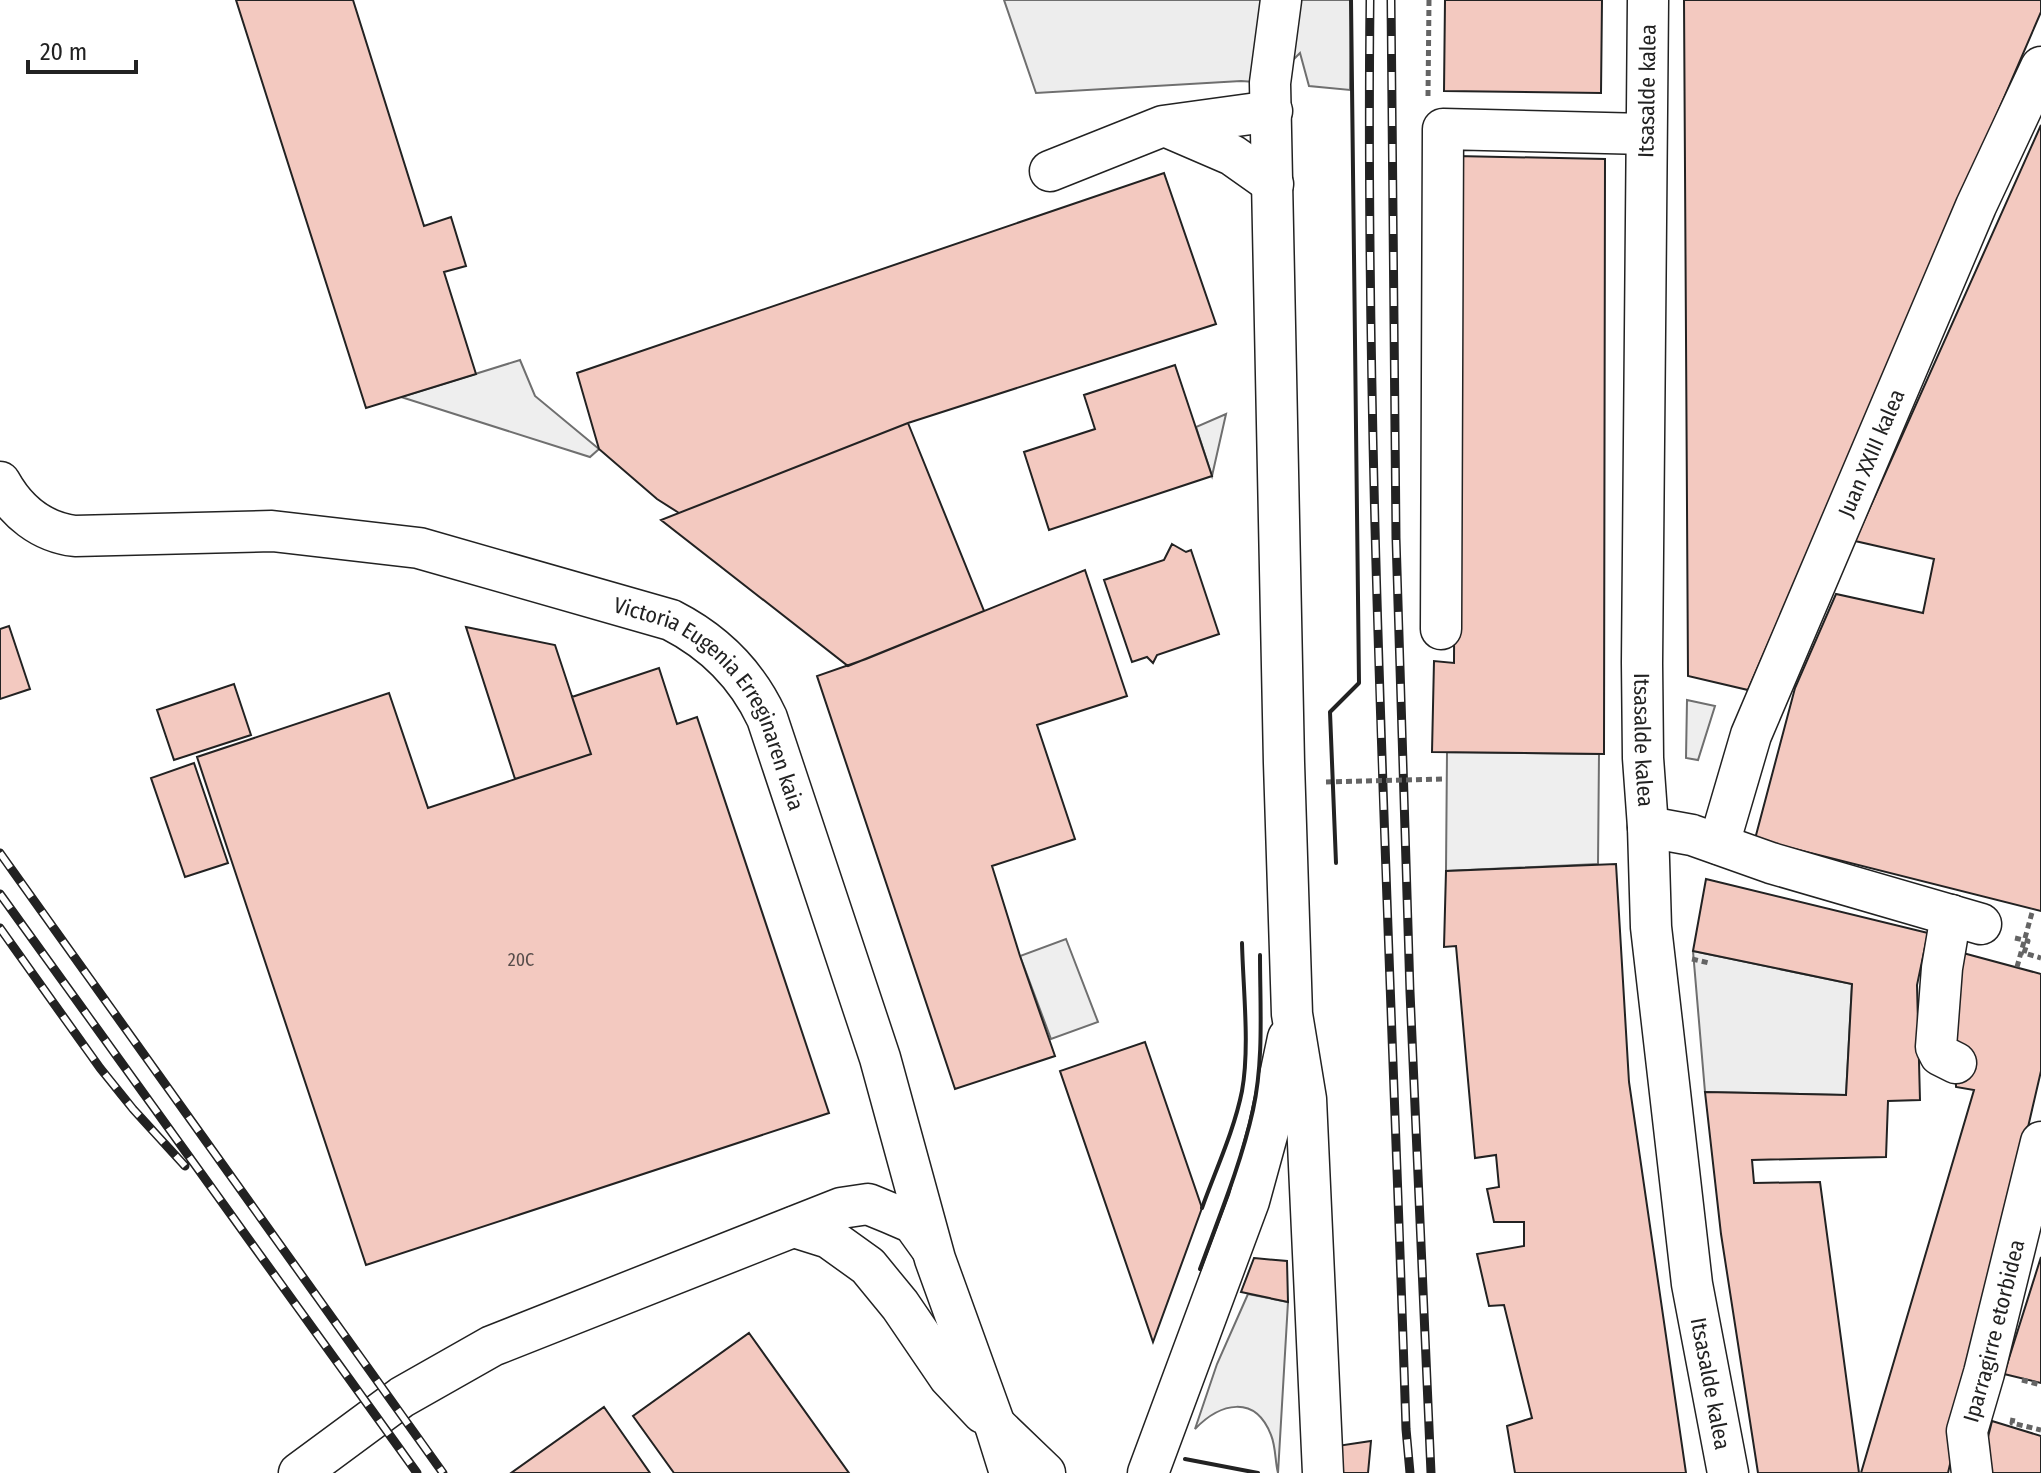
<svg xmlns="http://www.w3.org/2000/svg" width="2041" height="1473" font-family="'Fira Sans Condensed',sans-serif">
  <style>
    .green { fill: #eee; stroke: #6f6f6f; stroke-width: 2 }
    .parking { fill: #ededed; stroke: #6f6f6f; stroke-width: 2 }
    .building { fill: #f3c9c0; stroke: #222; stroke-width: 2 }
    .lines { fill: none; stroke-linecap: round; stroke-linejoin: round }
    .minor-casing { stroke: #222; stroke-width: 43 }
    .path { stroke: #646464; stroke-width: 5; stroke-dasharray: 6 4; stroke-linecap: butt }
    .minor { stroke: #fff; stroke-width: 40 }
    .rail-casing { stroke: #222; stroke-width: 9 }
    .rail { stroke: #fff; stroke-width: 6; stroke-dasharray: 18; stroke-linecap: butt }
    .path-bridge { stroke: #646464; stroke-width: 5; stroke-dasharray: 6 4; stroke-linecap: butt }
    .wall { stroke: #222; stroke-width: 4 }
    .labels { text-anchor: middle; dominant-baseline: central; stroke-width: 6; stroke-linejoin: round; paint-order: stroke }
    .number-label { font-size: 18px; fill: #564c4a }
    .street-label { font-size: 22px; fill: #222; stroke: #fff }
  </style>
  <rect width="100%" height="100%" fill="#fff"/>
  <path class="green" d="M520 360 535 396 599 449 590 457 401 397Z
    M1226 414 1212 476 1196 427Z
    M1687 700 1715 706 1698 760 1686 758Z
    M1447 752 1599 754 1598 864 1446 871Z
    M1066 939 1098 1022 1051 1039 1020 956Z
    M1248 1294 1288 1302 1278 1473C1275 1462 1276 1447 1271 1435 1255 1394 1220 1403 1195 1429L1217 1364Z"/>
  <path class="parking" d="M1004 0H1351L1350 90 1309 86 1300 53 1270 83 1241 81 1036 93Z
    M1693 951 1852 984 1846 1095 1705 1092Z"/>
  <path class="building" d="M236 0H353L424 226 451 217 466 266 444 272 476 374 366 408Z
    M1445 0H1602L1601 93 1444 91Z
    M1684 0H2041V12L1748 690 1688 676Z
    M2041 125V911L1755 839 1795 688 1836 594 1923 613 1934 559 1855 541Z
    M1456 156 1605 159 1604 754 1432 752 1434 661 1454 663Z
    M1164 173 1216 324 908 423 679 513 657 499 599 449 577 373Z
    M1175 365 1212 476 1049 530 1024 452 1095 429 1084 395Z
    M908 423 984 611 848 666 661 520Z
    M1172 544 1186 552 1191 550 1219 634 1157 655 1153 663 1147 657 1132 662 1104 580 1164 560Z
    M1085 570 1127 696 1037 725 1075 839 992 866 1020 956 1055 1056 955 1089 817 676 866 659Z
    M9 626 30 689 0 699V629Z
    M466 627 555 645 591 754 515 779Z
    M659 668 677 724 697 717 829 1113 366 1265 197 757 389 693 428 808 591 754 572 697Z
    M234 684 251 735 174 760 157 710Z
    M194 763 228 863 185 877 151 778Z
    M1616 864 1629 1082 1686 1473H1515L1507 1426 1532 1418 1504 1305 1489 1306 1477 1254 1524 1246V1222H1494L1487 1189 1499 1187 1496 1155 1475 1158 1456 946 1444 947 1446 871Z
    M1706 879 1928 933 1917 985 1920 1100 1888 1101 1886 1157 1752 1160 1754 1183 1820 1182 1859 1473H1758L1721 1234 1705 1092 1846 1095 1852 984 1693 951Z
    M1963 953 2041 974V1071L1948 1473H1861L1974 1090 1956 1087 1954 997Z
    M1145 1042 1202 1208 1153 1342 1060 1071Z
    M2041 1257V1383L2004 1374Z
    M1254 1258 1287 1261 1288 1302 1241 1292Z
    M749 1333 849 1473H674L633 1416Z
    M604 1407 650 1473H511Z
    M1992 1421 2041 1436V1473H1979Z
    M1371 1441 1368 1473H1338L1337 1446Z"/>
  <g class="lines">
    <defs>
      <g id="minor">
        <path d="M1281 0 1270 83 1284 763 1292 1014 1306 1099 1323 1473"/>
        <path id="s1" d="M1648 0 1642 663 1643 758 1648 827 1651 927 1692 1284 1728 1473"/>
        <path d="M1167 127 1232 155 1273 184"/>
        <path d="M1050 171 1163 126 1272 111"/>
        <path id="s2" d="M0 482C16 511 41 532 75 536L272 531 419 548 671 620C714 642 746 673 767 718L880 1058 935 1259 995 1425"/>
        <path d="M1441 629 1443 129 1646 134"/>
        <path d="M1648 827 1692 835 1771 863 1981 924"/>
        <path id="s3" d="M1719 844 1751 735 1976 206 2041 67"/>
        <path d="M1951 915 1942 968 1936 1047 1940 1055 1956 1063"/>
        <path d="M794 1227 829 1238 868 1266 900 1305 949 1377 983 1413"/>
        <path d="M299 1473 402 1397 492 1346 841 1208 868 1204 890 1213 913 1223 931 1248"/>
        <path d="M1010 1473 995 1425 1045 1473"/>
        <path d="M1148 1473 1249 1201 1269 1128 1288 1038"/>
        <path id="s4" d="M1972 1473 1967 1431 1984 1373 2041 1142"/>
      </g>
    </defs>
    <use href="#minor" class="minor-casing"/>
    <path class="path" d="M1428 96 1429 0
      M2015 938 2028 941 2024 953 2041 958
      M1692 959 1709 963
      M2017 967 2033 909
      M2022 1380 2041 1385
      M2013 1418 2012 1423 2041 1430"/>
    <use href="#minor" class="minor"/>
    <defs>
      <path id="rail" d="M1370 0C1365 477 1391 953 1406 1429L1410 1473
        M1391 0 1396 538 1410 992 1431 1473
        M0 853 443 1473
        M0 894 417 1473
        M0 928 100 1068 133 1109 185 1166"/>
    </defs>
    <use href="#rail" class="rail-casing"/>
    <use href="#rail" class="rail"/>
    <path class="path-bridge" d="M1326 782 1446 779"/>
    <path class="wall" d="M1336 863 1330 712 1359 683 1351 0
      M1202 1208C1216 1169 1234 1131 1242 1091 1250 1047 1243 988 1242 943
      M1200 1269C1219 1217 1241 1164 1253 1110 1264 1060 1260 1006 1260 955
      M1185 1459 1258 1473"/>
  </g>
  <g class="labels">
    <g class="number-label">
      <text x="521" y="960">20C</text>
    </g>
    <g class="street-label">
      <text transform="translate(1647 91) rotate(-89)">Itsasalde kalea</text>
      <text stroke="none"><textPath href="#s3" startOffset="420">Juan XXIII kalea</textPath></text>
      <text stroke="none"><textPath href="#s2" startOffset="792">Victoria Eugenia Erreginaren kaia</textPath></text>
      <text stroke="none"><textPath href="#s1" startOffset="740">Itsasalde kalea</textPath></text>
      <text stroke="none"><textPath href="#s4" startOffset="146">Iparragirre etorbidea</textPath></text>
      <text stroke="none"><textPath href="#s1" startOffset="1388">Itsasalde kalea</textPath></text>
    </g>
  </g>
  <path d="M28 60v12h108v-12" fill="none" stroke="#222222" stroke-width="4"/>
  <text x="40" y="60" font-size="24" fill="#222222" stroke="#ffffff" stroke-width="6" paint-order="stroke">20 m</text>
</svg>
